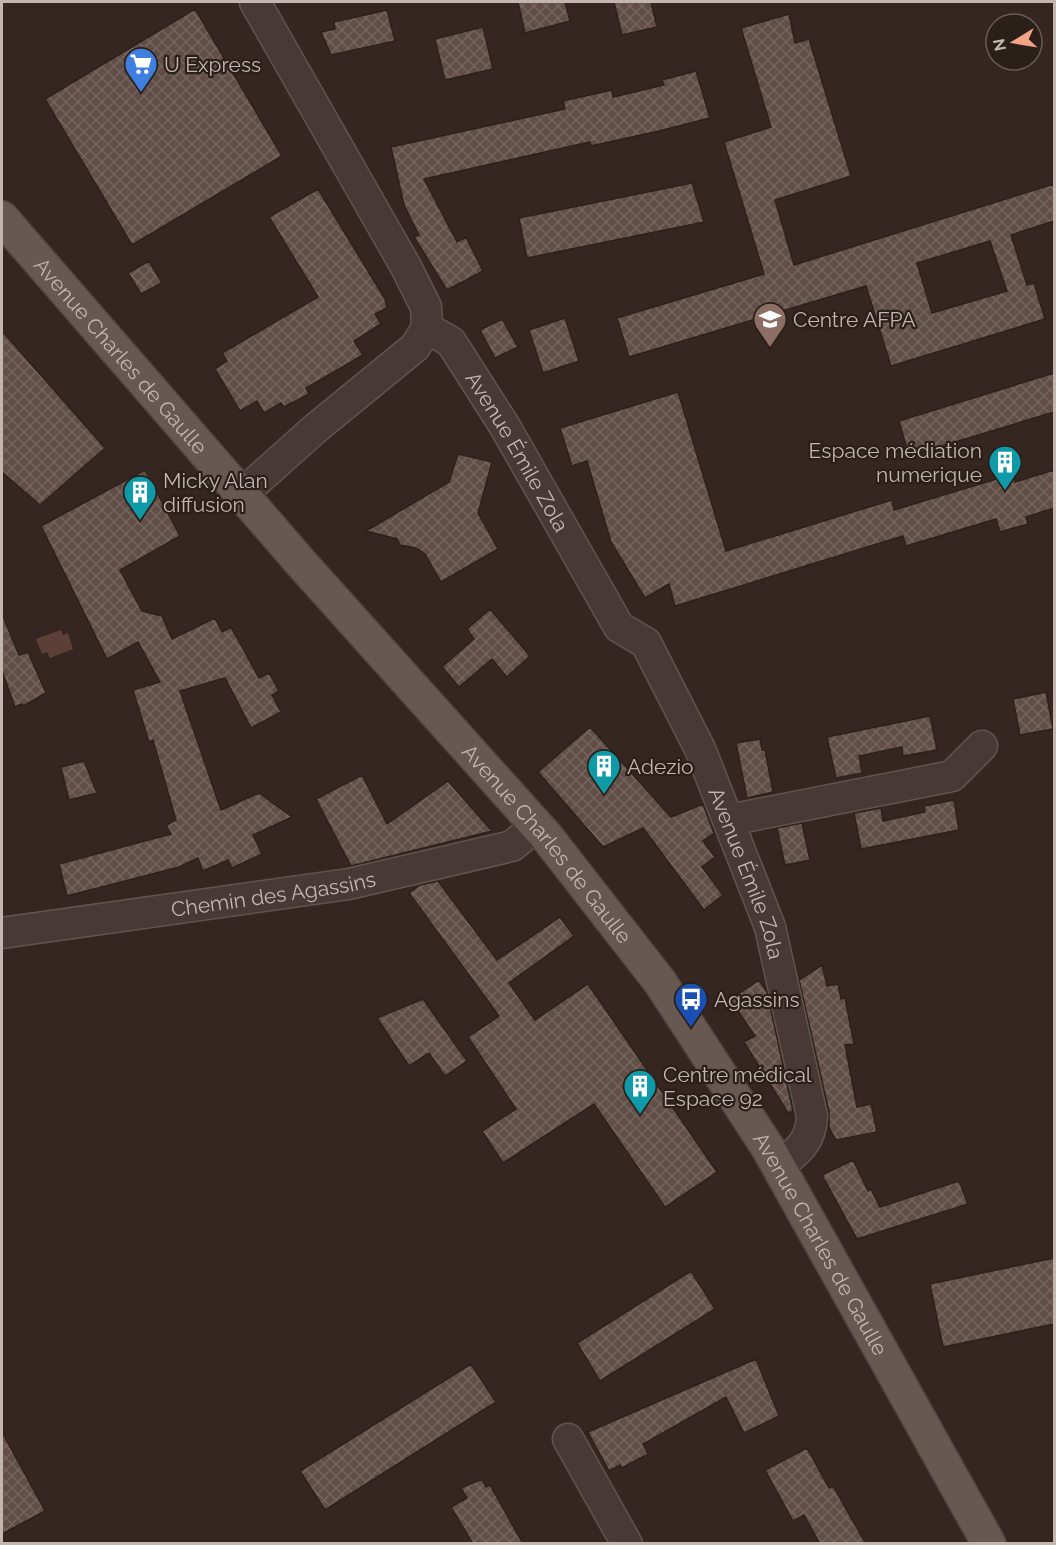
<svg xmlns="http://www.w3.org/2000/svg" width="1056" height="1545" font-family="Raleway,sans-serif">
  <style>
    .water { fill: #5c3f36 }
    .building { fill: url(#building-cross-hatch); stroke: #2d211c; stroke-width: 1.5; fill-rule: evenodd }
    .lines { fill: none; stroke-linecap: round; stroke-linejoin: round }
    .minor-casing { stroke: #61544f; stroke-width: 33 }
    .major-casing { stroke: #50423e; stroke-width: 36 }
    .minor { stroke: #473935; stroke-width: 30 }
    .major { stroke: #675852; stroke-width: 33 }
    .labels { text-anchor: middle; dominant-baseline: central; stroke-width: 4.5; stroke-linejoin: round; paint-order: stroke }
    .poi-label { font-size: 21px; fill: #c3b5af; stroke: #2b1f1a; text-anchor: start }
    .street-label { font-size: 21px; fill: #c3b5af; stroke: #2b1f1a }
  </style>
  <defs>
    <pattern id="building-cross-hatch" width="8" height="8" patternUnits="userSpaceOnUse" patternTransform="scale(1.5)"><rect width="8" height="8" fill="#604e47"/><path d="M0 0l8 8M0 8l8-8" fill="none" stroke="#75655f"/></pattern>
  </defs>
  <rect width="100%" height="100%" fill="#362621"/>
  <path class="water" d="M61 630 63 635 68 633 73 649 50 658 47 652 42 654 36 639Z"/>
  <path class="building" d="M518 2H565L570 21 525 33Z
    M614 2H651L657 27 622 35Z
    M195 9 282 156 132 245 45 99Z
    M387 10 395 41 331 55 321 32 335 29 334 22Z
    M789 14 795 43 809 39 851 176 775 200 794 265 1054 184V221L1011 235 1027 285 1034 283 1045 319 891 366 866 286 629 357 617 318 764 274 724 142 771 127 741 28ZM990 241 1007 291 932 313 917 263Z
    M483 27 493 69 445 80 435 39Z
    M696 71 710 118 659 131 591 146 590 142 424 179 457 242 466 237 483 271 447 290 414 237 419 235 404 205 391 147 565 109 563 101 612 90 613 97 664 85 662 80Z
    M692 183 704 222 527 258 519 218Z
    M318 189 385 299 387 308 375 314 381 324 354 341 363 355 306 388 309 394 284 407 281 403 264 413 257 401 240 411 215 369 227 361 222 353 318 297 269 217Z
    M149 261 162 283 141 294 128 273Z
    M565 318 579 361 543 373 529 330Z
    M502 319 518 347 495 358 480 330Z
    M2 331 105 448 40 505 2 472Z
    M1054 373V412L909 456 899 421Z
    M678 392 726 551 892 500 894 510 1013 474 1015 482 1054 470V508L1026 517 1028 524 1000 532 996 519 906 546 903 536 675 606 669 584 645 598 611 542 587 461 572 466 560 428Z
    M458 454 492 462 478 513 498 549 441 582 425 554 416 548 400 545 397 539 366 531 449 482Z
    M145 470 180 536 120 570 142 611 162 616 172 639 215 618 222 632 231 627 259 678 269 673 279 691 272 695 281 712 251 728 225 678 180 691 221 810 259 793 292 817 253 835 262 854 232 868 228 860 203 871 198 858 179 867 67 896 59 864 171 834 166 825 176 820 153 740 149 742 133 690 160 682 138 642 107 659 41 526Z
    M490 609 530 656 507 677 492 659 459 687 442 667 474 639 467 629Z
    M2 614 19 655 28 652 46 693 23 706 22 704 15 707 2 671Z
    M1046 692 1053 729 1020 735 1013 699Z
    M930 716 937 750 903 756 902 747 859 756 862 773 836 778 827 737Z
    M590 727 671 817 703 804 714 833 703 841 715 857 702 867 723 895 704 910 643 828 603 847 538 772Z
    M760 739 762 750H765L773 792 747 798 736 743Z
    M84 761 97 793 69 800 61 767Z
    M362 775 387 824 448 781 492 831 351 866 316 799Z
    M954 800 959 830 861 849 854 813 881 808 883 821 925 812 924 806Z
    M802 823 810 860 785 865 777 828Z
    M438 881 497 960 560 917 574 936 509 983 535 1020 588 984 717 1172 665 1207 594 1104 503 1163 482 1131 516 1109 468 1037 499 1016 409 893 420 885Z
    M822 965 827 986 838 984 841 999 845 998 854 1044 845 1045 857 1107 871 1104 877 1132 836 1140 829 1128V1112L799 980Z
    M759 980 767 992 793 1111 788 1113 744 1042 755 1036 730 999Z
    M423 999 467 1061 445 1076 429 1053 409 1066 377 1018Z
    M853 1160 868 1191 871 1189 880 1207 959 1181 968 1204 857 1239 822 1175Z
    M1054 1258V1324L943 1347 930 1284Z
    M691 1271 715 1309 600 1381 577 1343Z
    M756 1359 779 1416 744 1433 726 1397 643 1444 648 1454 622 1468 620 1465 609 1471 588 1432Z
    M471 1364 496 1402 325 1510 300 1471Z
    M2 1432 45 1511 2 1534Z
    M807 1448 829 1488 833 1486 866 1544H820L804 1515 793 1521 765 1470Z
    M482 1479 486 1487 490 1485 523 1544H473L451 1507 467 1498 461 1488Z"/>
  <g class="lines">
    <defs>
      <g id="minor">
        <path id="s1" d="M427 328 451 342 504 425 619 627 646 643 700 749 770 927 812 1116C811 1142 798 1151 778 1167"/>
        <path d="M242 494 316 428 415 347 427 328 426 307 406 267 255 2"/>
        <path d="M729 820 952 776 982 746"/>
        <path id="s2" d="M2 933 349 884 512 846 536 826"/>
        <path d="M568 1439 627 1544"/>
      </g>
      <g id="major">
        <path id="s3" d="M2 218 302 564 547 837 660 982 768 1148 989 1544"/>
      </g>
    </defs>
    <use href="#minor" class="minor-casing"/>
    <use href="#major" class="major-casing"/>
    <use href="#minor" class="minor"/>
    <use href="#major" class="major"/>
  </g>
  <defs>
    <symbol id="supermarket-pin" viewBox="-11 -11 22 30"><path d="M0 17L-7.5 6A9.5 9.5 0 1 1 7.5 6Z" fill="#3f7fe0" stroke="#2b1f1a"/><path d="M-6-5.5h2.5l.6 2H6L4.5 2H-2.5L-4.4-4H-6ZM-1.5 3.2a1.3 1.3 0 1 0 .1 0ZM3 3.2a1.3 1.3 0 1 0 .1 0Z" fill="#fff"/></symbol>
    <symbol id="university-pin" viewBox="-11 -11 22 30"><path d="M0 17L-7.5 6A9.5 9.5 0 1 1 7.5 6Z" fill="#8d6e63" stroke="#2b1f1a"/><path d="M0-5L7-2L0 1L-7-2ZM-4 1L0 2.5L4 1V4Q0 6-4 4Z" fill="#fff"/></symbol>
    <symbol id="building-pin" viewBox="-11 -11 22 30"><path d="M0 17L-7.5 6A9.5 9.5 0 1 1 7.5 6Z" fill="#0f9aa8" stroke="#2b1f1a"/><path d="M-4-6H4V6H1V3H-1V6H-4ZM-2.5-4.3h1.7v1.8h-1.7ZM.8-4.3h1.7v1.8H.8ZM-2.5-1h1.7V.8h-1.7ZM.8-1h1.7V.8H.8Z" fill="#fff"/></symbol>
    <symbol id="bus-pin" viewBox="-11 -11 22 30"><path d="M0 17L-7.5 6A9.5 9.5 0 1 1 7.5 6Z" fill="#1a4fb4" stroke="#2b1f1a"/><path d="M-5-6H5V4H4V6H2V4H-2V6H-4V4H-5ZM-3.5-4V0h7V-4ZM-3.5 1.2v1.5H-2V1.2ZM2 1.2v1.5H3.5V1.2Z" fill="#fff"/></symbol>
  </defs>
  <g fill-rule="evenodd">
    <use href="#supermarket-pin" x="122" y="45" width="38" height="52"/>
    <use href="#university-pin" x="751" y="300" width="38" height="52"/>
    <use href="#building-pin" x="986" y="443" width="38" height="52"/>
    <use href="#building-pin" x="121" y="473" width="38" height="52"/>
    <use href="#building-pin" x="585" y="747" width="38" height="52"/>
    <use href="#bus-pin" x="672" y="980" width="38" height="52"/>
    <use href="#building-pin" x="621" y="1067" width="38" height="52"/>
  </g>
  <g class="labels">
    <g class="poi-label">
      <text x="164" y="64">U Express</text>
      <text x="793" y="319">Centre AFPA</text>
      <text x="982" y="450" text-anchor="end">Espace médiation<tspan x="982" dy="24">numerique</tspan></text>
      <text x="163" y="480">Micky Alan<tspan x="163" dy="24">diffusion</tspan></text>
      <text x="627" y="766">Adezio</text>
      <text x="714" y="999">Agassins</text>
      <text x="663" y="1074">Centre médical<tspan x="663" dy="24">Espace 92</tspan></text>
    </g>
    <g class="street-label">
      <text stroke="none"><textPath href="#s3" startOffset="182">Avenue Charles de Gaulle</textPath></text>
      <text stroke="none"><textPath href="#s1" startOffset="156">Avenue Émile Zola</textPath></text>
      <text stroke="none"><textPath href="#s3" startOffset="830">Avenue Charles de Gaulle</textPath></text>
      <text stroke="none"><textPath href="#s1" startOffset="642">Avenue Émile Zola</textPath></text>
      <text stroke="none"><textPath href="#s2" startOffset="274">Chemin des Agassins</textPath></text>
      <text stroke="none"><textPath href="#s3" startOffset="1316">Avenue Charles de Gaulle</textPath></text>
    </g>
  </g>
  <rect width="1056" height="1545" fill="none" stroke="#c3b5af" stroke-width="6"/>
  <g transform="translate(1014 42) rotate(259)"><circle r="28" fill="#2b1f1a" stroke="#685b56" stroke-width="1.5"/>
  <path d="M0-4.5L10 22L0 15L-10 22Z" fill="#f1a586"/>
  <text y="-9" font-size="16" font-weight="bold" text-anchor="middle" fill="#c3b5af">N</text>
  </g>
</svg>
